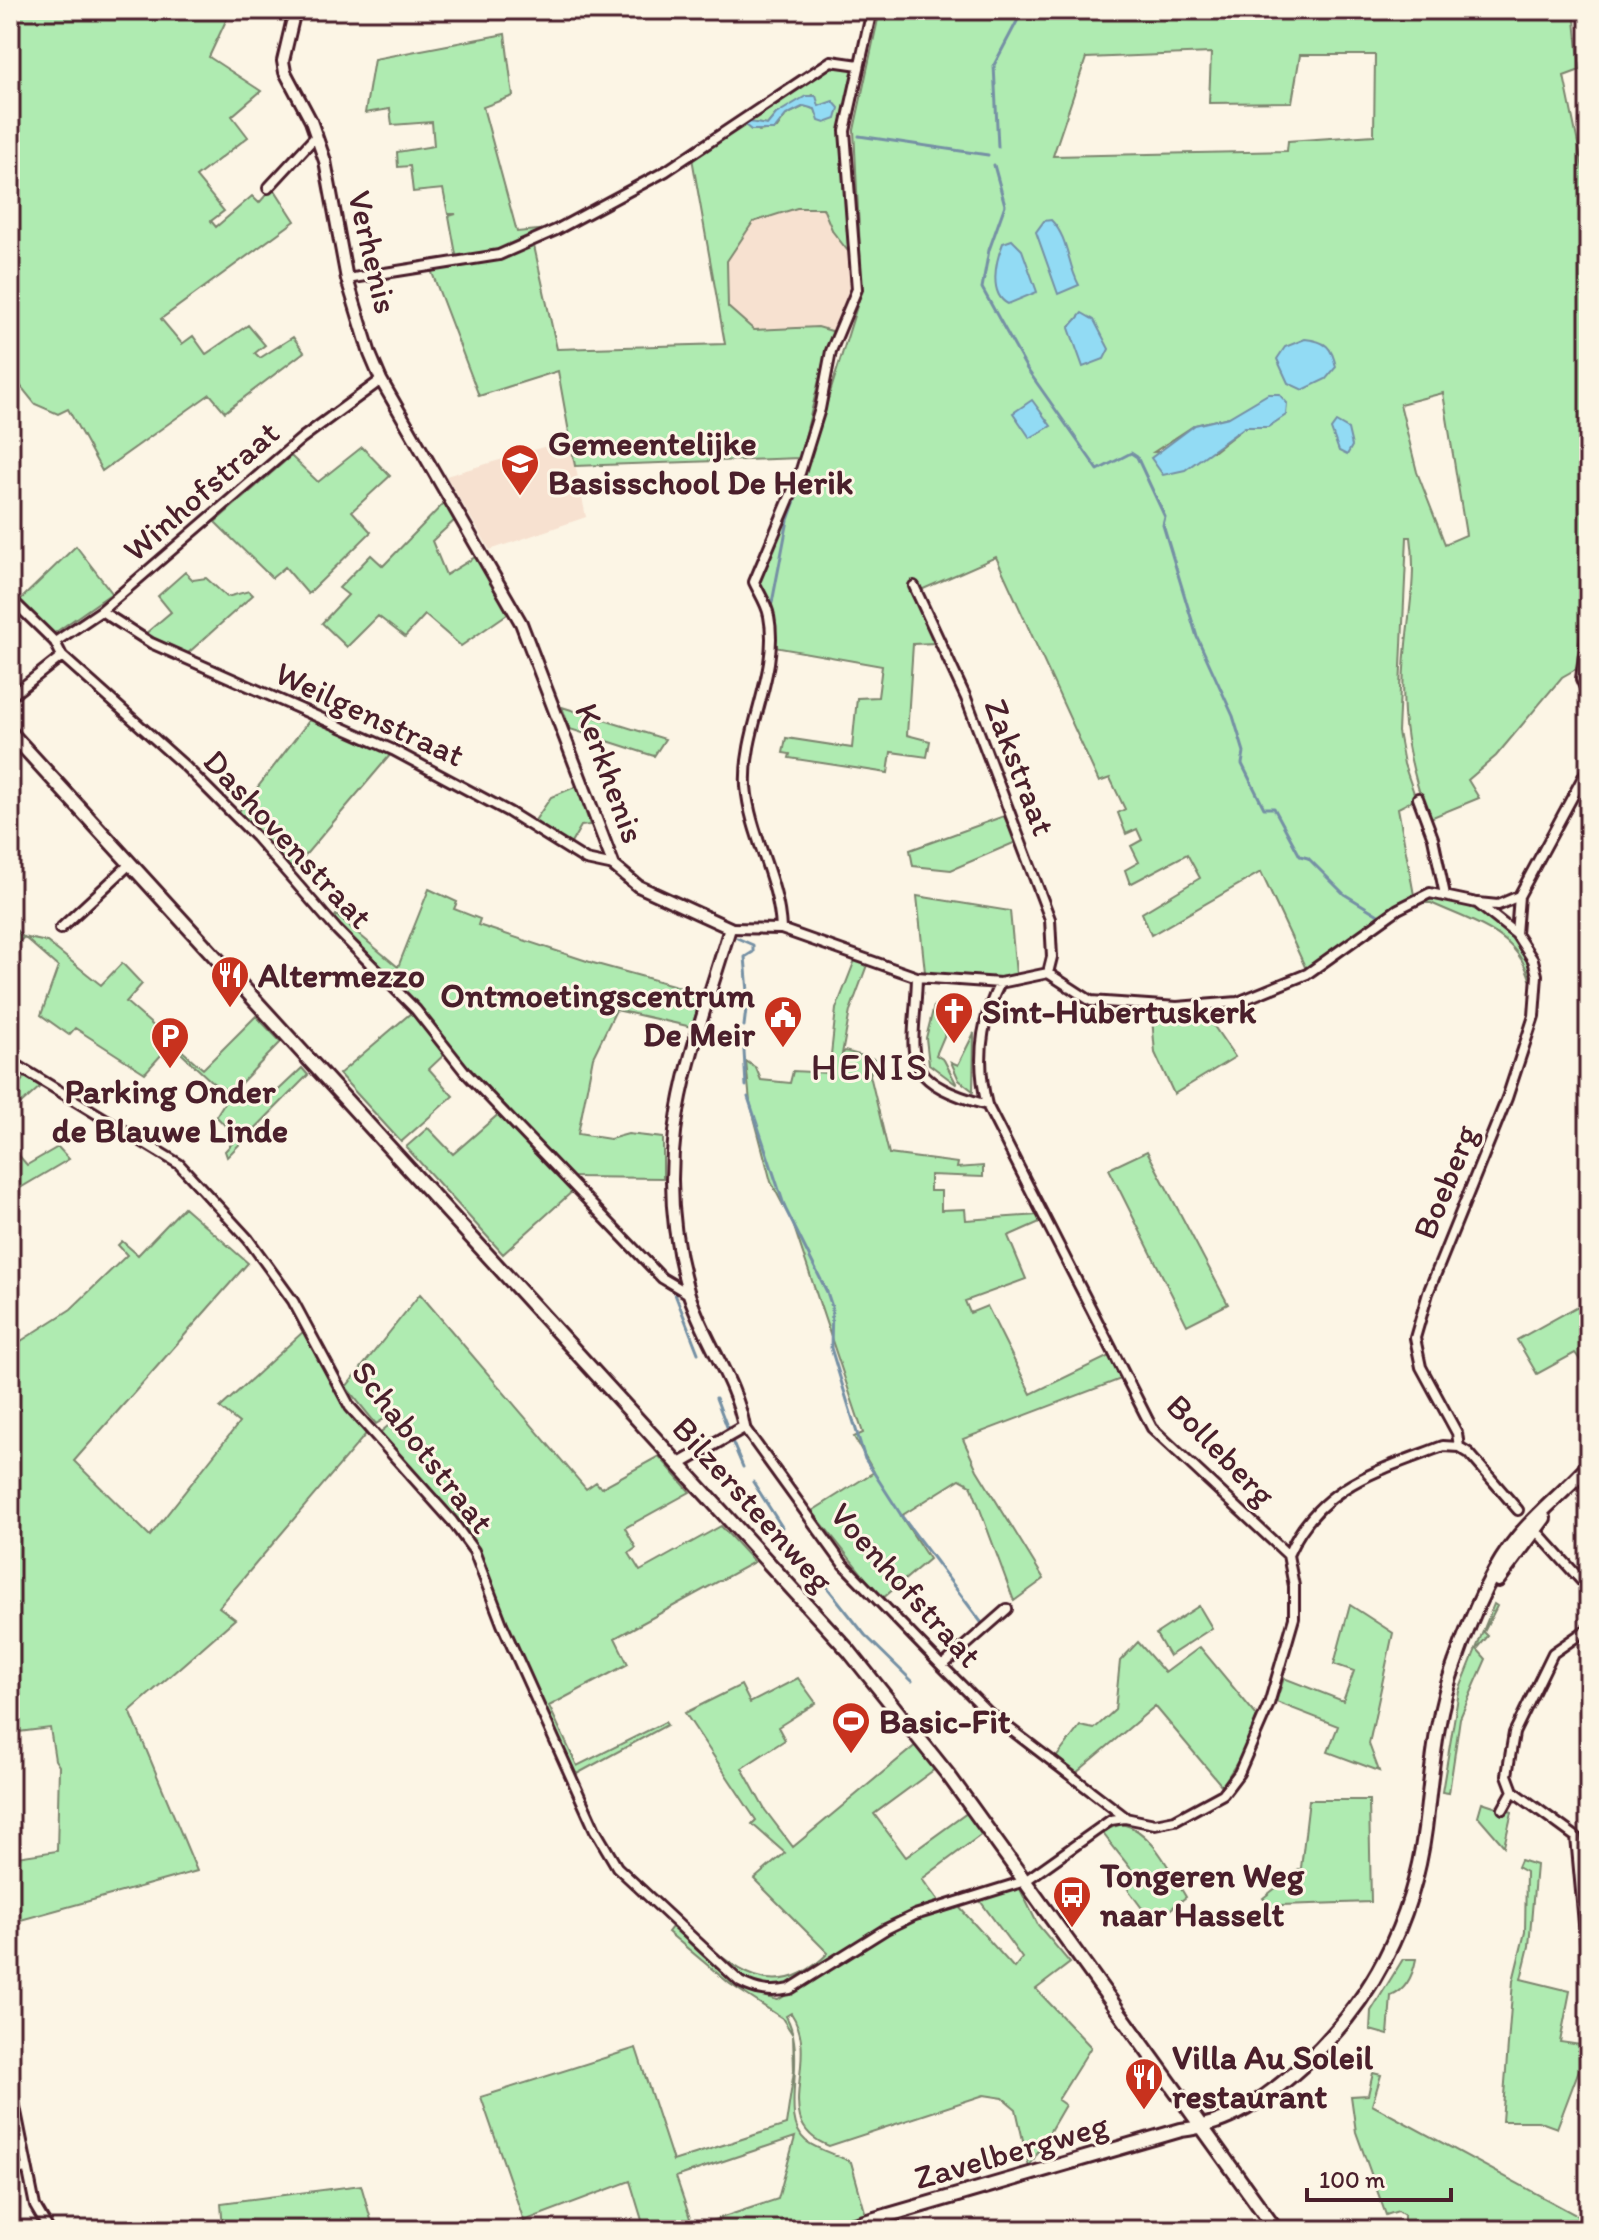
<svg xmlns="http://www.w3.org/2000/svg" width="1599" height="2240" font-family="Itim,sans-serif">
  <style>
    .built { fill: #f7e1d0 }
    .green { fill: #afebb1; stroke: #7c856e; stroke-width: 2; fill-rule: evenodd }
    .water { fill: #92dbf4; stroke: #7590a4; stroke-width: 2 }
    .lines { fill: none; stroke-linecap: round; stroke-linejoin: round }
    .stream { stroke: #7590a4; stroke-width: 3 }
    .minor-casing { stroke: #4a1f2b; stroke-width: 14 }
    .tertiary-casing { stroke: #4a1f2b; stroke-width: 16 }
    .secondary-casing { stroke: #4a1f2b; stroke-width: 18 }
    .minor { stroke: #fcf5e5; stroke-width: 8 }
    .tertiary { stroke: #fcf5e5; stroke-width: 10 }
    .secondary { stroke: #fcf5e5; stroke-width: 12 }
    .labels { text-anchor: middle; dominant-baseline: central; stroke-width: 6; stroke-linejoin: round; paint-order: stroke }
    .street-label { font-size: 34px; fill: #4a1f2b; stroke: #fcf5e5 }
    .poi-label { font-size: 34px; font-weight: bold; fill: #4a1f2b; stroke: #fcf5e5; text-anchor: start }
    .quarter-label { font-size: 38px; letter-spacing: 2px; fill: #4a1f2b; stroke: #fcf5e5 }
  </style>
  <rect width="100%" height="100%" fill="#fcf5e5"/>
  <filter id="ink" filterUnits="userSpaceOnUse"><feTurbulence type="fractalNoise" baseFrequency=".0125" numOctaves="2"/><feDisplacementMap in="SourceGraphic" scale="16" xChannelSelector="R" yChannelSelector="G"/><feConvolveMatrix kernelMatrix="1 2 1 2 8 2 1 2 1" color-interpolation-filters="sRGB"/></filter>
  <g filter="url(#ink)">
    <path class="built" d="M797 208H823L833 232 851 255 855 291 835 332 818 327 755 330 728 307 727 261 753 222Z
      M570 439 586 517 490 550 446 476Z"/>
    <path class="green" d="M10 10 230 12 209 57 261 91 232 116 248 137 196 177 224 211 211 221 216 227 252 196 259 203 273 187 295 221 161 319 182 344 193 336 206 354 248 325 265 345 255 353 260 358 293 337 304 352 225 412 210 394 102 471 68 409 58 414 35 404 10 373Z
      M880 10H1574L1580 70 1564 76 1589 197V599L1581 626 1576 669 1562 677 1496 756 1468 780 1479 798 1428 819C1408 760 1399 717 1405 655 1408 615 1417 577 1411 537H1407L1398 732 1404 764 1416 799 1398 808 1414 895 1306 969 1261 872 1151 935 1142 913 1200 878 1187 854 1130 884 1125 870 1139 862 1131 846 1142 840 1137 829 1126 834 1118 813 1125 809 1110 778 1099 782 996 557 914 593 935 643 913 644 907 735 930 741 927 757 891 752 888 773 789 758 790 754 783 753 786 738 852 748 857 698 878 697 882 666 774 647V620L759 582 804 476 862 290 854 130ZM1211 53 1209 103 1292 102 1300 55H1375L1374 135 1288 141 1287 151 1053 156 1086 58ZM1443 393 1466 535 1445 544 1417 472 1400 404ZM1229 417 1268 427H1245L1214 451 1154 452 1195 425Z
      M505 34 513 96 483 107 517 232 549 229 509 247 457 260 449 216 456 214H448L443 189 413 192 410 166 398 167 397 152 434 146 432 122 392 125 390 109 365 113 374 59Z
      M835 64 853 68 841 133 848 183 851 255 833 232 823 208H797L753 222 727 261 728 307 754 330 818 327 835 332 826 351 800 458 575 466 558 371 479 396 431 270 534 246 557 349 725 344 692 158ZM812 95 819 106 818 116 815 109 805 106 786 115 777 128 759 131 749 122 767 125 776 114Z
      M362 447 390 476 352 511 371 532 308 594 285 567 272 578 215 522 291 456 318 482Z
      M446 501 455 520 432 541 446 575 477 556 510 612 461 646 425 615 405 637 378 616 347 647 322 623 348 595 339 588 371 555 383 566Z
      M76 546 112 593 53 634 19 601Z
      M185 572 193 580 206 578 227 597 249 591 253 595 187 654 145 634 171 612 158 596Z
      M562 707 665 739 654 756 570 729Z
      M312 717 391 754 291 872 237 814Z
      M577 786 590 825 581 826 570 845 534 822 551 797Z
      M1004 816 1016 842 951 870 913 866 910 850Z
      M429 889 457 902 454 909 480 919 478 925 593 963 702 993 692 1027 616 1010 593 1057 578 1134 610 1139 628 1134 663 1138V1178L572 1177 332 921 336 915 398 967Z
      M917 896 1010 911 1016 974 988 979 925 972Z
      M1441 897C1486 909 1521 932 1533 978L1530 979C1516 931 1471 922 1431 903H1423L1422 898Z
      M10 924 23 937 47 942 101 985 122 963 142 984 126 1002 203 1069 256 1016 281 1042 235 1089 243 1097 252 1088 267 1101 302 1068 308 1075 227 1157 225 1151 237 1138 216 1116 231 1092 213 1083 171 1044 145 1073 75 1028 69 1035 41 1015 58 967 24 937 10 952Z
      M855 960 867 965 850 1011 842 1054 845 1051 874 1059 870 1075 889 1154 958 1163 957 1168 983 1166V1177L930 1175V1191H941V1210L965 1209 966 1220 1039 1215 1042 1221 1008 1236 1026 1279 965 1301 970 1313 987 1306 1031 1394 1109 1356 1121 1379 963 1439 977 1470 1044 1579 1014 1601 971 1485 960 1479 901 1516 929 1559 882 1599 812 1511 874 1472 854 1437 863 1433 793 1224 771 1182 750 1102 746 1061 756 1068 761 1080 790 1083 793 1071 829 1073 836 1009Z
      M934 1006 951 1020 936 1055 944 1060 957 1085 929 1064 926 1038Z
      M1197 1012 1211 1022 1235 1057 1174 1094 1155 1053 1152 1018Z
      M411 1013 447 1052 429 1069 453 1096 401 1142 339 1074Z
      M974 1033 973 1091 959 1080 951 1062 958 1065Z
      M25 1077 41 1086 10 1114V1094Z
      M501 1112 574 1190 503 1254 406 1147 428 1128 453 1154Z
      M10 1145 27 1165 58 1147 69 1159 10 1194Z
      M1147 1151 1228 1304 1187 1325 1109 1169Z
      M184 1207 248 1263 74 1461 150 1536 239 1423 220 1408 305 1330 347 1407 366 1434 219 1607 235 1619 130 1711 197 1871 10 1923V1858L57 1851 59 1766 55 1760 50 1728 10 1733V1348L71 1309 127 1255 118 1245 122 1241 138 1255Z
      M420 1294 586 1489 596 1482 601 1488 659 1456 690 1492 625 1528 636 1548 629 1553 640 1571 721 1526 754 1562 615 1638 628 1664 549 1706 577 1766 665 1722 667 1725 573 1776 498 1607 477 1548 454 1518 377 1435 400 1416 397 1411 376 1424 346 1387Z
      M1589 1300V1367L1586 1368 1575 1353 1537 1374 1517 1340Z
      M1494 1604 1497 1606 1484 1632 1488 1636 1477 1649 1486 1659 1460 1718 1449 1793 1442 1792 1459 1691Z
      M1350 1605 1393 1633 1369 1744 1379 1771 1328 1752 1338 1726 1276 1702 1284 1678 1343 1701 1354 1671 1334 1664Z
      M1199 1606 1212 1628 1169 1656 1156 1634Z
      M1138 1642 1165 1673 1200 1647 1257 1716 1245 1750 1222 1786 1155 1706 1075 1774 1055 1759 1080 1726 1094 1729 1115 1710 1120 1661Z
      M798 1678 816 1703 778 1727 785 1740 742 1768 765 1810 793 1847 917 1744 935 1769 874 1814 906 1857 967 1813 982 1834 922 1879 939 1902C914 1912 888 1921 866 1935 832 1957 796 2000 752 1985 732 1978 698 1942 681 1927L684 1924C728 1964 773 2010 828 1953L754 1879 785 1853 752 1824 756 1820 685 1713 741 1685 750 1703Z
      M1309 1800H1369L1371 1902 1281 1905 1275 1911 1263 1898 1301 1868Z
      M1482 1802 1512 1812 1504 1846 1478 1816Z
      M1122 1824C1153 1831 1171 1873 1186 1897L1153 1923 1127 1888 1138 1878 1101 1831Z
      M1520 1860 1536 1865 1529 1946 1521 1979 1570 1991 1560 2042 1588 2046 1557 2128 1538 2121H1502L1513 1981 1525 1932 1526 1872 1517 1867Z
      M1019 1887 1038 1925 1070 1963 1036 1989 1091 2047 1058 2100 1065 2105 1029 2167 1016 2109 1003 2098 984 2095 829 2146C767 2122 823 2060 791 2013L786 2016C809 2057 778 2117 806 2141 817 2150 838 2155 851 2162L866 2215 810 2230H645L630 2181 524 2221 481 2097 636 2048 673 2161 786 2125 794 2071 793 2035 782 2018 730 1984 668 1932 672 1927C703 1955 735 1992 778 2000L907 1922 959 1907 1014 1968 1022 1958 978 1898ZM795 2137 778 2199 693 2227 676 2177Z
      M1403 1959H1416C1413 1975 1407 1990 1391 1996L1388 2035 1370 2030 1371 2011Z
      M1373 2073 1381 2075 1372 2105 1589 2222V2230H1436L1432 2223 1420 2230H1404V2215L1398 2211 1386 2215 1356 2132 1351 2096 1368 2095Z
      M361 2185 374 2230H223L221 2203Z"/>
    <path class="water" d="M806 96H816L819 106 833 101 839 108 836 119 825 123 819 121 815 109 804 106 786 115 774 130H751L745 125 749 122 767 125 776 114Z
      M1051 220C1069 238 1067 264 1079 285L1058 294 1036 232 1044 221Z
      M1012 240 1022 250 1037 292 1008 304C988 294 996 260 1003 243Z
      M1082 313 1094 320 1109 349 1104 359 1083 367 1069 328Z
      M1305 339C1326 341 1332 347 1336 367L1326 379 1303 390 1288 383 1277 359 1285 347Z
      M1268 394H1279L1287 403 1286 415 1268 427H1245L1185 470 1163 475 1151 458 1195 425 1229 417Z
      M1032 400 1051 426 1030 438 1013 413Z
      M1336 422 1348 429 1352 446 1347 455 1339 451 1331 429Z"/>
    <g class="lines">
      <path class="stream" d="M859 136 988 155
        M998 147 994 65 1023 10
        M994 165 1005 205 989 250 982 288 1027 369 1098 470 1131 453 1137 457 1165 517 1163 525 1197 637 1233 716 1244 752 1242 764 1264 808H1274L1300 856 1308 858 1344 894 1380 916
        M772 603 788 520 804 475
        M737 938 753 945V952L745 957 748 992 744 1026
        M743 1033 746 1086
        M748 1097 785 1208 827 1292 832 1307 831 1348 865 1459 903 1518 984 1626
        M675 1294 698 1353
        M716 1398 729 1432
        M732 1441 743 1467
        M753 1482 782 1527
        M789 1539 865 1635 912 1681"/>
      <defs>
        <path id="minor" d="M268 188 317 135
          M347 279 499 255 556 230 666 171 831 61 859 65
          M914 586 966 698 1050 919 1052 957 1048 973
          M10 598 55 642 62 656 186 767 256 837 337 930 416 1010 465 1072 662 1278 689 1294
          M101 611 151 643 393 750 509 812 586 860 614 866
          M1589 616 1581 679 1589 697
          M55 642 101 611 302 438 381 380
          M10 697 62 656
          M1418 798 1433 838 1445 895
          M1478 903 1498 905 1519 896
          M730 928 781 929 917 977 1000 983 1048 973
          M60 929 131 863
          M781 929C779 879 750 836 746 786 743 728 780 673 769 616 767 604 759 593 754 582L800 473 820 409 831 351 857 289 845 131 872 10
          M1516 934 1519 896 1589 766
          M1048 973 1091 1001 1177 1007 1238 1002 1307 974 1398 909 1430 893 1477 903 1516 934 1533 960 1537 975 1534 1016 1507 1098 1428 1293 1415 1338 1421 1367 1457 1433 1459 1447
          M917 977C915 1056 893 1079 987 1105
          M10 1061 179 1164 248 1239 293 1301 350 1407 452 1521 474 1551 502 1624 595 1830 617 1867 740 1982C757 1991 771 1993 790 1989L886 1929 915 1915 1025 1881 1111 1820 1125 1818 1155 1824 1175 1820 1223 1794 1239 1773 1269 1704 1294 1618V1586L1288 1555 1152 1428 987 1105C976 1062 980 1022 1000 983
          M744 1427 843 1564 942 1666 988 1712 1125 1817
          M1540 1535 1589 1589
          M1288 1555C1319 1485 1378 1471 1443 1446L1459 1447 1469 1453 1518 1510
          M1589 1628 1553 1653 1514 1733 1507 1775 1513 1791 1576 1837 1589 1978
          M942 1666 1007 1609
          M1503 1809 1513 1791
          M10 2082 35 2206 49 2230
          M10 2171 26 2168
          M884 2230 889 2215"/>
        <path id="tertiary" d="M295 10 283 61 285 72 311 121 325 161 347 279 370 354 381 380 521 623 614 866 638 886 730 928C690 1061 648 1150 688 1291 702 1338 736 1380 744 1427L679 1464"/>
        <path id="secondary" d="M10 732 849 1651 949 1776 1276 2230
          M1498 1580 1544 1518
          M837 2230 1181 2130C1229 2125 1267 2098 1302 2066 1371 2003 1413 1922 1425 1829 1432 1773 1435 1716 1455 1663 1469 1623 1490 1570 1517 1538 1538 1512 1566 1491 1589 1465"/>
      </defs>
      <use href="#minor" class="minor-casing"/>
      <use href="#tertiary" class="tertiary-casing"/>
      <use href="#secondary" class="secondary-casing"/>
      <use href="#minor" class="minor"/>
      <use href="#tertiary" class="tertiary"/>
      <use href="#secondary" class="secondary"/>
    </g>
  </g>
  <defs>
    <symbol id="school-pin" viewBox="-11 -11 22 30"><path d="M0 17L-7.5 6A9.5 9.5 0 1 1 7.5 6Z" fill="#c8321e" stroke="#fcf5e5"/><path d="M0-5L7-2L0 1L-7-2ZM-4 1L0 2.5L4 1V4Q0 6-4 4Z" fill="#fff"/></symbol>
    <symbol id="restaurant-pin" viewBox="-11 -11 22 30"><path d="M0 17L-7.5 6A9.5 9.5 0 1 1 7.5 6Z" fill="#c8321e" stroke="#fcf5e5"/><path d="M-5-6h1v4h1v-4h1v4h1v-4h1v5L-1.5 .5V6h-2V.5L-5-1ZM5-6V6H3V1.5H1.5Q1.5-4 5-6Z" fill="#fff"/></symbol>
    <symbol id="church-pin" viewBox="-11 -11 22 30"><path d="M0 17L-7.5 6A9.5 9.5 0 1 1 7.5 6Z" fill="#c8321e" stroke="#fcf5e5"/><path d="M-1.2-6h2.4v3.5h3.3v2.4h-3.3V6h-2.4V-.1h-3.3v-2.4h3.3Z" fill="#fff"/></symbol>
    <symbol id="civic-pin" viewBox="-11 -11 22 30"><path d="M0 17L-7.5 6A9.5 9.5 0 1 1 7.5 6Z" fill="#c8321e" stroke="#fcf5e5"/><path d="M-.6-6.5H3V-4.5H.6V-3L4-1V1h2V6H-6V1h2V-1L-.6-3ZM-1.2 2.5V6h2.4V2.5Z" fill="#fff"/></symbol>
    <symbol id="parking-pin" viewBox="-11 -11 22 30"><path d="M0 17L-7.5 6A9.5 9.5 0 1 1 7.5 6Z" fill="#c8321e" stroke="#fcf5e5"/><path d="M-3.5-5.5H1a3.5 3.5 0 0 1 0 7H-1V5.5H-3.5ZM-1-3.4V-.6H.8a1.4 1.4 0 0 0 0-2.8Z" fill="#fff"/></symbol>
    <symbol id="stadium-pin" viewBox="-11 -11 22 30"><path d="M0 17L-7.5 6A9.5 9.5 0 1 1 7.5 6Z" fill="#c8321e" stroke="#fcf5e5"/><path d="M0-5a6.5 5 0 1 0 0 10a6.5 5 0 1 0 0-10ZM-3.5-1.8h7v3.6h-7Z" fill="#fff"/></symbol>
    <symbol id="bus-pin" viewBox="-11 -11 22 30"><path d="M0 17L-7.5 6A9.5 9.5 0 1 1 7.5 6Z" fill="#c8321e" stroke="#fcf5e5"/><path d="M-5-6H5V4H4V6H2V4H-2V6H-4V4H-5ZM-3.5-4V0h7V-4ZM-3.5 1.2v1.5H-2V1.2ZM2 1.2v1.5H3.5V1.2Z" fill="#fff"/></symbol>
  </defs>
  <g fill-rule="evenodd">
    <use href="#school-pin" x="498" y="441" width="44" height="60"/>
    <use href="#restaurant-pin" x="208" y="953" width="44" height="60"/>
    <use href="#church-pin" x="932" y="989" width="44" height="60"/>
    <use href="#civic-pin" x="761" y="993" width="44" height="60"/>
    <use href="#parking-pin" x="148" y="1014" width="44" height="60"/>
    <use href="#stadium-pin" x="829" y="1699" width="44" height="60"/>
    <use href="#bus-pin" x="1050" y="1873" width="44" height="60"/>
    <use href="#restaurant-pin" x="1122" y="2055" width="44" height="60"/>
  </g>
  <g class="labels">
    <g class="street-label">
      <text transform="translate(373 252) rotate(77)">Verhenis</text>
      <text transform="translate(201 491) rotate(-41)">Winhofstraat</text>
      <text transform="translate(370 714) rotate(25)">Weilgenstraat</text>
      <text transform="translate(1020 767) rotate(69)">Zakstraat</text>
      <text transform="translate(610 773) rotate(70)">Kerkhenis</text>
      <text transform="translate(288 839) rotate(47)">Dashovenstraat</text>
      <text transform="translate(1445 1182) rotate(-68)">Boeberg</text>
      <text transform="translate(423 1447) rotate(52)">Schabotstraat</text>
      <text transform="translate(1221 1450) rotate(46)">Bolleberg</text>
      <text transform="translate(753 1504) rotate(48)">Bilzersteenweg</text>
      <text transform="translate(906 1585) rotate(48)">Voenhofstraat</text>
      <text transform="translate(1011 2151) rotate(-16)">Zavelbergweg</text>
    </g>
    <g class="poi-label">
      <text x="548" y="443">Gemeentelijke<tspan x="548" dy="39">Basisschool De Herik</tspan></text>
      <text x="258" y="975">Altermezzo</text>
      <text x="755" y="995" text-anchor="end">Ontmoetingscentrum<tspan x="755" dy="39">De Meir</tspan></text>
      <text x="982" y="1011">Sint-Hubertuskerk</text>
      <text x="170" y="1091" text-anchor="middle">Parking Onder<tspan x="170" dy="39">de Blauwe Linde</tspan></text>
      <text x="879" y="1721">Basic-Fit</text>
      <text x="1100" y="1875">Tongeren Weg<tspan x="1100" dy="39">naar Hasselt</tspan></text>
      <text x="1172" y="2057">Villa Au Soleil<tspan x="1172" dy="39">restaurant</tspan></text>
    </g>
    <g class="quarter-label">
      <text x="870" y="1067">HENIS</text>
    </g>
  </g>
  <rect width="1599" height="2240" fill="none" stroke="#fcf5e5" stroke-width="40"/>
  <rect x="20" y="20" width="1559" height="2200" fill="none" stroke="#4a1f2b" stroke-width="3" filter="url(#ink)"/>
  <path d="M1307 2188v12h144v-12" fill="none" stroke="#4a1f2b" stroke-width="4"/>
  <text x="1319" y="2188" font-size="24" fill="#4a1f2b" stroke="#fcf5e5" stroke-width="6" paint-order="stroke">100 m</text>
</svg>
